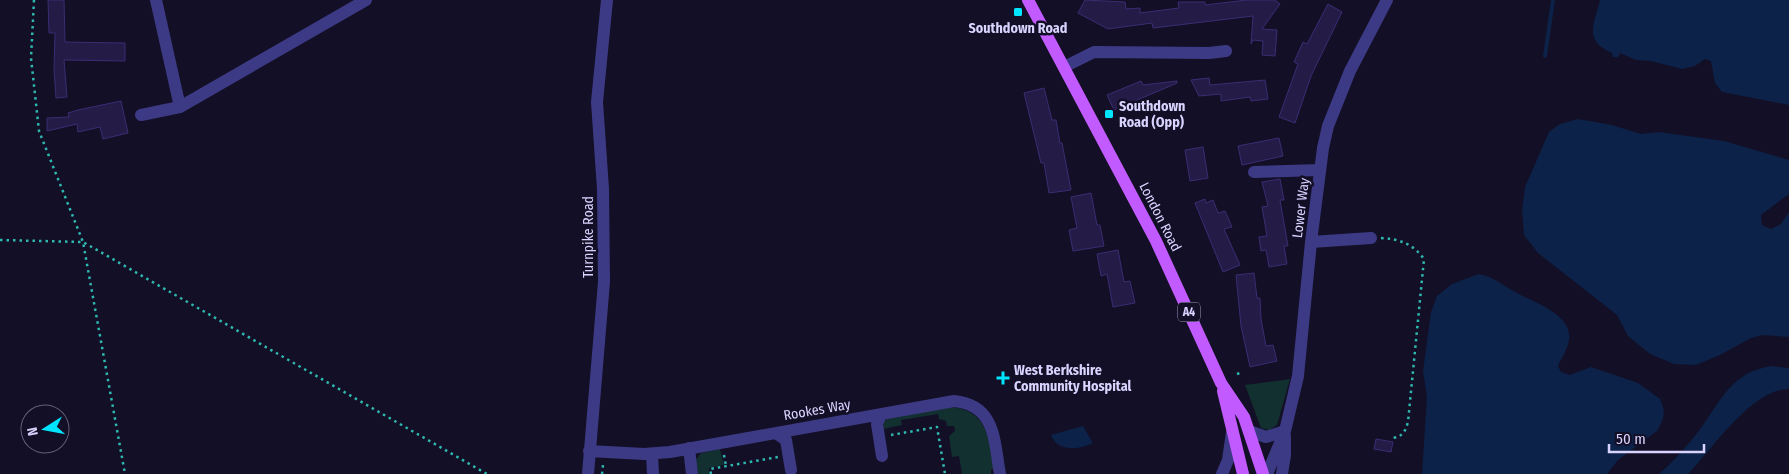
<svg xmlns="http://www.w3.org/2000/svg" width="1789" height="474" font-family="'Fira Sans Condensed',sans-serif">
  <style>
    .green { fill: #12302f }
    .water { fill: #0c2248 }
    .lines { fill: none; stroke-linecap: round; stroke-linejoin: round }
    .stream { stroke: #0c2248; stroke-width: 4 }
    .building { fill: #241b47; stroke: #3b2d73 }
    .path { stroke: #2fb8b0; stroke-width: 2.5; stroke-dasharray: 2.5 4; stroke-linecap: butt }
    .minor { stroke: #3d3a85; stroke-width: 12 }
    .major { stroke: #c25bff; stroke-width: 12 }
    .poi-dot { fill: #00e5ff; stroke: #130f26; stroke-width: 2 }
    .labels { text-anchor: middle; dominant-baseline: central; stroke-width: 5; stroke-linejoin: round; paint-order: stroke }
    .shield { fill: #130f26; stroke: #9e99be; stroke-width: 1 }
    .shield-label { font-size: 12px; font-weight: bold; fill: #d9d4ff }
    .poi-label { font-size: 14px; font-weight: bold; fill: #d9d4ff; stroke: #130f26; text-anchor: start }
    .street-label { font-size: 14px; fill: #d9d4ff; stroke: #130f26 }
  </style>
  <rect width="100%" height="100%" fill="#130f26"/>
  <path class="green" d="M1290 379 1277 425 1269 430 1261 428 1245 385Z
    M950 407C988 410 989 439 994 469L991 470V474H962L959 456 952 457 949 436 955 431 954 426H947L946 421 939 419 938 414 901 420 902 425 883 429 884 421 887 419Z
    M720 449 724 465 709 468V474H698L696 460 701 453Z"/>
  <path class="water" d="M1600 0H1789V105L1722 92 1715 83 1711 61 1705 59 1695 66 1682 69 1651 61 1636 60 1620 53 1618 57H1613L1612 53C1583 40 1594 25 1600 0Z
    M1578 119 1612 125 1641 134 1659 132 1724 141 1789 160V194L1761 215 1762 225 1771 229 1781 224 1789 212V337L1763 335 1751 338 1720 355 1696 365 1674 364 1650 354 1628 336 1617 315 1538 253 1524 235 1522 210 1525 187 1549 132 1560 124Z
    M1479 274C1495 277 1503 286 1517 293 1535 303 1577 316 1568 344 1566 352 1561 359 1558 366L1561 372 1570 375 1591 367 1638 383 1660 399 1664 410 1663 419 1657 431 1618 460 1607 474H1422L1427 397 1423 371 1431 312 1437 296 1452 284Z
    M1771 366 1789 368V389C1753 388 1712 449 1688 474H1659C1675 460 1688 445 1701 428 1722 399 1731 373 1771 366Z
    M1083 426 1093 443C1080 450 1057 452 1051 435Z"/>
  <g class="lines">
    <path class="stream" d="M1545 56 1553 0"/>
  </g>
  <path class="building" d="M48 0H64L65 42 125 43V61L64 60 67 97 56 98 54 70 55 33H49Z
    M1085 0 1125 2 1126 9 1140 8V13L1179 8 1178 2H1205V5L1247 0H1275L1280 4 1262 29 1277 30 1275 56 1262 55 1263 41 1253 40 1251 44 1253 16 1153 28 1152 23 1108 29 1078 13Z
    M1328 4 1342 12 1311 76 1295 123 1279 117 1298 64 1294 62 1303 42 1307 44Z
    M1209 78 1210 85 1265 80 1268 99 1251 101 1250 97 1221 101V94L1199 96 1191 80Z
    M1141 81 1143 85 1177 81V83L1114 110 1107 95Z
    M1044 88 1052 120H1056L1060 143H1062L1071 190 1049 193 1044 163H1041L1024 93Z
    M121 101 128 133 103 139 100 127 78 132 77 124 47 131V118L69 117 68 113 78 110Z
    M1279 138 1283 156 1242 165 1238 146Z
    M1203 147 1208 178 1190 181 1185 150Z
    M1280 179 1284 200H1280L1288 246H1284L1287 264 1269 267 1266 250 1261 251 1259 237 1267 236 1262 207 1268 206 1262 182Z
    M1091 193 1097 225H1100L1104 246 1073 251 1069 230 1077 228 1071 197Z
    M1205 199 1206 203 1213 200 1218 213 1225 211 1232 227 1224 229 1240 265 1223 272 1195 203Z
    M1118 250 1124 282 1130 281 1135 303 1113 307 1107 274 1101 276 1097 254Z
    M1254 273 1257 298H1260L1261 319 1266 346 1273 345 1277 361 1250 367 1241 326 1236 275Z
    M1376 439 1393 442 1391 452 1374 449Z"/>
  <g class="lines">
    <path class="path" d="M34 0 31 58 39 131 83 242 125 474
      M1381 238C1400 239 1413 244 1424 259L1408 422C1405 432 1403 436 1393 438
      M0 240 83 242 487 474
      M1237 374 1240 373
      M891 435 937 427 945 474
      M724 455 726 466
      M602 474 603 465
      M711 474 710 469 778 457"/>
    <path class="minor" d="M156 0 180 107
      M1064 67 1094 52 1209 53 1226 51
      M141 115 180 107 366 0
      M1254 172 1320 170
      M1311 242 1371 238
      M881 414 877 424 882 456
      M1249 431 1266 437 1285 431
      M776 433 786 440 791 470
      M689 448 692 474
      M589 451 644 454 670 452 954 401C996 405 994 441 1000 474
      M652 454 653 474
      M588 474 604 282 603 189 597 102 607 0
      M1222 474 1228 460 1232 432
      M1267 474 1285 431 1298 376 1311 242 1323 148 1328 126 1350 71 1387 0
      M1282 474 1285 455V436"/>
    <path class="major" d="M1028 0 1156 241 1221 383 1244 417 1263 474
      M1223 391 1243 474"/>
  </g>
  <g class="poi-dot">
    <rect x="1013" y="7" width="10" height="10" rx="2.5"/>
    <rect x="1104" y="109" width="10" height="10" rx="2.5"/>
    <path d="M1000.5 370.5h5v5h5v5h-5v5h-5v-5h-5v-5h5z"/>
  </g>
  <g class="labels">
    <rect class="shield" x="1178" y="302.5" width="22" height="19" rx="4"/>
    <g class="shield-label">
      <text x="1189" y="312">A4</text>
    </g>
    <g class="poi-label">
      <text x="1018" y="28" text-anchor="middle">Southdown Road</text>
      <text x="1119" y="106">Southdown<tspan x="1119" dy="16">Road (Opp)</tspan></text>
      <text x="1014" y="370">West Berkshire<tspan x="1014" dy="16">Community Hospital</tspan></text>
    </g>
    <g class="street-label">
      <text transform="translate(1301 208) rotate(-83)">Lower Way</text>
      <text transform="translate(1160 217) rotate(63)">London Road</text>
      <text transform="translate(588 237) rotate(-90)">Turnpike Road</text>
      <text transform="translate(817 410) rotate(-10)">Rookes Way</text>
    </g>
  </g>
  <g transform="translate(45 429) rotate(259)"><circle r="24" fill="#130f26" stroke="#625e7d"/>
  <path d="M0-4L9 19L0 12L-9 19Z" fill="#00e5ff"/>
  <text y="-8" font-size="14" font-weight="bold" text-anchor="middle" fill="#d9d4ff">N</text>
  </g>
  <path d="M1609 444v8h95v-8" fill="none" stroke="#d9d4ff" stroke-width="2.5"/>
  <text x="1616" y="444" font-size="15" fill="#d9d4ff" stroke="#130f26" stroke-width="4" paint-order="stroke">50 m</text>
</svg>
